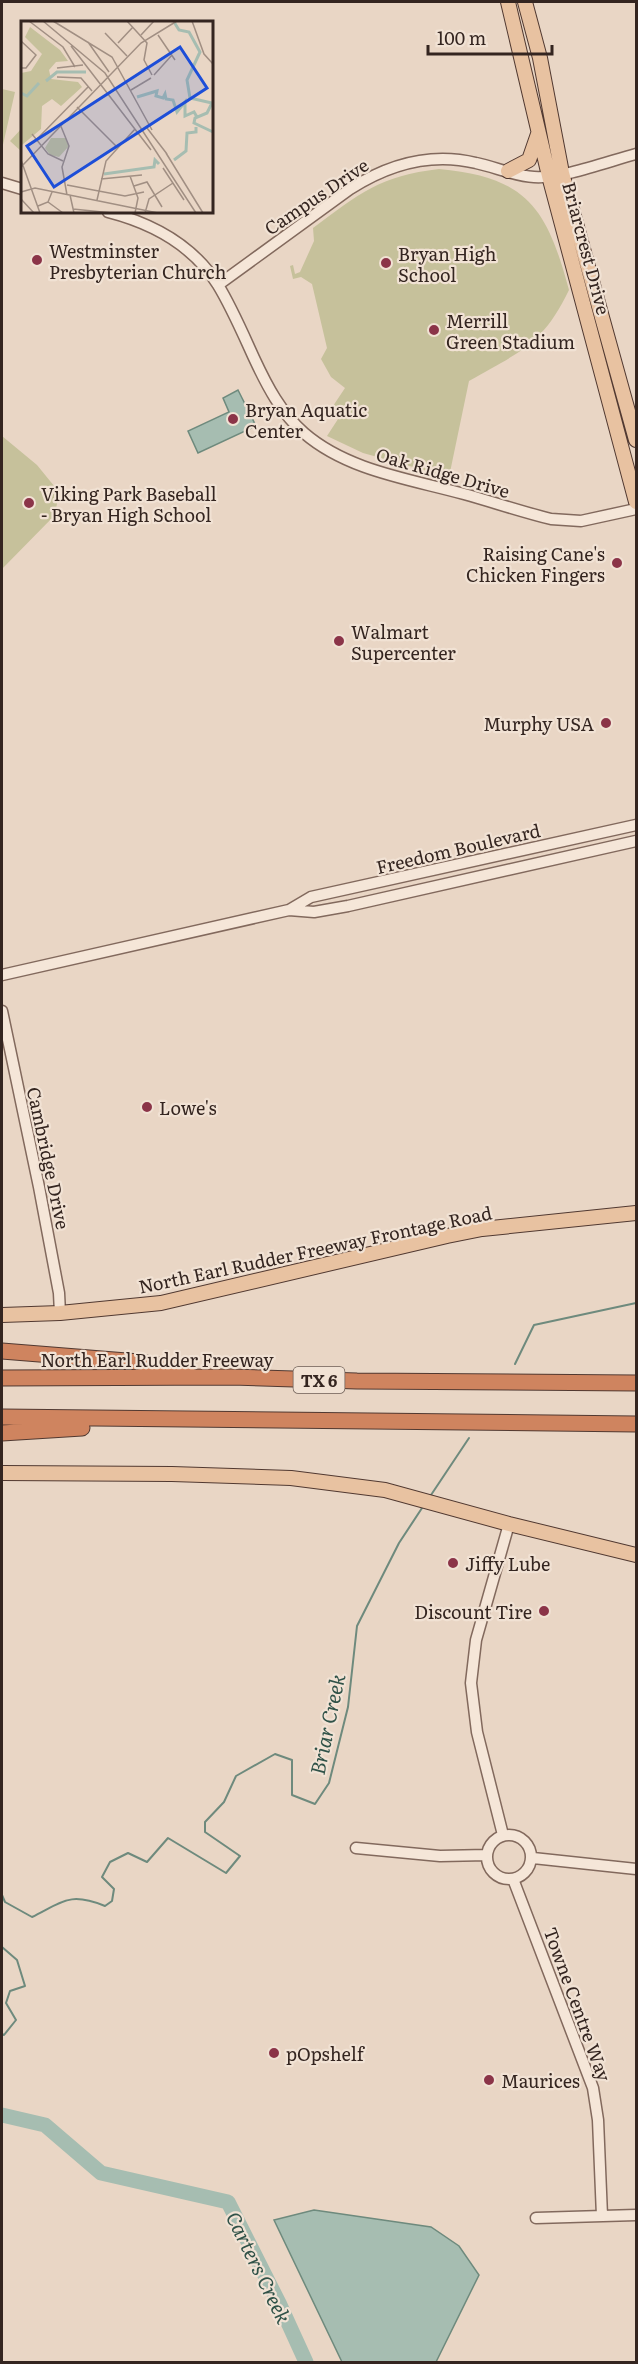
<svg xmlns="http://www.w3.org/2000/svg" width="638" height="2364" font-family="Literata,serif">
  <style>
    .green { fill: #c6c19b }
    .water { fill: #a6bdb1; stroke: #6e8a7d; stroke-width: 1.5 }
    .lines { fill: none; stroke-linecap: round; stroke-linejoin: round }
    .stream { stroke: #6e8a7d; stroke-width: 2 }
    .river { stroke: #a6bdb1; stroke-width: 15 }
    .minor-casing { stroke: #82695d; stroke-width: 13 }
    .major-casing { stroke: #513931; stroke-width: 16 }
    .highway-casing { stroke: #513931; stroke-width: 17 }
    .minor { stroke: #f5e6d8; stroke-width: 10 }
    .major { stroke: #e8c2a1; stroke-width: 14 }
    .highway { stroke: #cf845f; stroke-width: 15 }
    .poi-dot { fill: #8b3448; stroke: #f1e2d4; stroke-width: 2 }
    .labels { text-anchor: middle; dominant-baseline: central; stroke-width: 4.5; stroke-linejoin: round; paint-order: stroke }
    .shield { fill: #f1e2d4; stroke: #6d5e56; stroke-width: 1.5 }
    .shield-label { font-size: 16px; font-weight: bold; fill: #342520 }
    .street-label { font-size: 18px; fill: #342520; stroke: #f1e2d4 }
    .poi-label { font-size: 18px; fill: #342520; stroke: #f1e2d4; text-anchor: start }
    .water-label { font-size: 20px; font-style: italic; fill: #305248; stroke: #f1e2d4 }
    .inset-river { fill: none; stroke: #a6bdb1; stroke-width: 3 }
    .inset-road { fill: none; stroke: #a18f83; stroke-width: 1.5 }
    .view { fill: #1d4ed8; fill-opacity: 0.15; stroke: #1d4ed8; stroke-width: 3 }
    .inset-edge { fill: none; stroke: #342520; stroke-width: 3 }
  </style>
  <rect width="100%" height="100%" fill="#e9d6c5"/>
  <path class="green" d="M2 89 15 92 2 149Z
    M22 128V152L10 141Z
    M439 169C528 177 547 209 569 290 542 346 519 352 469 381L449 477 363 453 327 436 340 416 331 409 345 388 331 377 321 359 327 348 312 284 301 277 293 279 290 266 293 265 295 274 300 272 314 241 313 228C360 193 380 176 439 169Z
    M2 436 37 465 59 492 55 515 2 569Z"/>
  <path class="water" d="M238 390 256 426 198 453 188 431 229 412 223 398Z
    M314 2210 431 2227 459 2246 479 2275 436 2362H342L274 2220Z"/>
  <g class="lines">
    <path class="stream" d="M515 1364 534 1325 636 1303
      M429 1498 469 1438
      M2 1895 5 1902 32 1917C64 1901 70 1892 105 1906L112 1901 114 1889 102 1877 110 1862 128 1853 147 1862 168 1838 226 1873 240 1856 205 1832V1822L224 1802 236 1776 275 1754 292 1760V1795L315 1804 329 1783 348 1707 357 1626 399 1543 424 1505
      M2 1947 17 1960 25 1986 10 1991 6 2003 16 2020 4 2035 2 2034"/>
    <path class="river" d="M2 2115 45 2125 101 2173 228 2202 280 2305 306 2362"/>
    <defs>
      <path id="minor" d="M2 183 22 189
        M108 212C151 223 193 245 218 285 232 308 243 334 254 358 267 386 281 413 304 433 348 471 410 479 464 494 493 502 522 512 551 519L581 521 636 509
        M218 285 350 189C389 164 431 152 476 163 495 167 515 176 534 177 562 179 609 161 636 154
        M289 910 314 912 348 906 636 841
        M2 975 289 910 311 897 636 825
        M2 1011 39 1187 59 1293 60 1313
        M487 1857a22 22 0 1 1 44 0a22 22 0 1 1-44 0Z
        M503 1835 477 1732 471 1683 476 1640 509 1524
        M356 1848 440 1856 487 1855
        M533 1858 636 1869
        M513 1879 593 2088 598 2120 602 2216
        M536 2218 636 2215"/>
      <path id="major" d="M508 2 549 176 636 502
        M525 2 540 58 562 173 636 440
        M508 171 529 160 538 134
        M2 1315 60 1313 161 1303 447 1236 482 1229 636 1213
        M2 1473 172 1474 291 1478 385 1490 509 1524 636 1555"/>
      <path id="highway" d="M2 1351 139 1362 187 1370
        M2 1378 232 1377 357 1381 636 1383
        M2 1417 636 1424
        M2 1433 82 1428"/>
    </defs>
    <use href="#minor" class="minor-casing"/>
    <use href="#major" class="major-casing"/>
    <use href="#highway" class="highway-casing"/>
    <use href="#minor" class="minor"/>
    <use href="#major" class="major"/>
    <use href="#highway" class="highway"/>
  </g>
  <g class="poi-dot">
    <circle cx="37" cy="260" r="6"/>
    <circle cx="386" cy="263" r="6"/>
    <circle cx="434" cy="330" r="6"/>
    <circle cx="233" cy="419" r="6"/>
    <circle cx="29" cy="503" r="6"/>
    <circle cx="617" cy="563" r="6"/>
    <circle cx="339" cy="641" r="6"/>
    <circle cx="606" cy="723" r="6"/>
    <circle cx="147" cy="1107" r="6"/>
    <circle cx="453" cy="1563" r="6"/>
    <circle cx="544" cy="1611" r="6"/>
    <circle cx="274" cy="2053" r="6"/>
    <circle cx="489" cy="2080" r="6"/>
  </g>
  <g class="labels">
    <rect class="shield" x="293.5" y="1367" width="51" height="26" rx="4.5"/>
    <g class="shield-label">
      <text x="319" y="1380">TX 6</text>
    </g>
    <g class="street-label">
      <text transform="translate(316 196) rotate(-34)">Campus Drive</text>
      <text transform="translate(587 248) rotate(75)">Briarcrest Drive</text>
      <text transform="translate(443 472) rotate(16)">Oak Ridge Drive</text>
      <text transform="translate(458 848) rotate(-13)">Freedom Boulevard</text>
      <text transform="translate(49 1158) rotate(78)">Cambridge Drive</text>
      <text transform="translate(315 1249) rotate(-12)">North Earl Rudder Freeway Frontage Road</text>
      <text x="157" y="1359">North Earl Rudder Freeway</text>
      <text transform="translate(578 2004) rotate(70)">Towne Centre Way</text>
    </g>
    <g class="poi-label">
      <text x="49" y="250">Westminster<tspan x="49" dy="21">Presbyterian Church</tspan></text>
      <text x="398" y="253">Bryan High<tspan x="398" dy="21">School</tspan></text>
      <text x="446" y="320">Merrill<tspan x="446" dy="21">Green Stadium</tspan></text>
      <text x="245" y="409">Bryan Aquatic<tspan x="245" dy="21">Center</tspan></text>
      <text x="41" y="493">Viking Park Baseball<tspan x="41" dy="21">- Bryan High School</tspan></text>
      <text x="605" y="553" text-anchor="end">Raising Cane's<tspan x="605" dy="21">Chicken Fingers</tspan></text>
      <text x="351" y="631">Walmart<tspan x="351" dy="21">Supercenter</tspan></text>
      <text x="594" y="723" text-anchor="end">Murphy USA</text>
      <text x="159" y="1107">Lowe's</text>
      <text x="465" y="1563">Jiffy Lube</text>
      <text x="532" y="1611" text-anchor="end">Discount Tire</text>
      <text x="286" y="2053">pOpshelf</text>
      <text x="501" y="2080">Maurices</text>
    </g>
    <g class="water-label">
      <text transform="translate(326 1724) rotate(-78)">Briar Creek</text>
      <text transform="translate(260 2267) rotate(64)">Carters Creek</text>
    </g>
  </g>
  <g transform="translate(21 21)">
    <rect width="192" height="192" fill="#e9d6c5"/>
    <path d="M9 6 39 29 47 40 35 41 28 49 30 58 57 61 61 66 40 85 31 78 21 85 20 108 1 124 0 52 10 50 21 33 4 16ZM30 117H45L48 125 38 136 29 134 24 127Z" fill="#c6c19b"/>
    <path class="inset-river" d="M153 1 158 9 168 11 179 31 166 59 169 77 191 82 186 92 174 97 173 102 192 111M25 60 36 51H65M0 72 6 75 18 62M116 76 136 70 135 75 142 77 144 73 145 78 152 79 156 91 164 81V95L173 91 176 96M153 139 165 130 166 112 175 111V106M83 153 133 146 134 139 138 143"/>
    <path class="inset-road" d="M8 0 42 26 54 46M22 0 84 52 175 192M32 0 91 36 131 109M106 0 126 22 123 39 131 54M171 0 183 33 192 43M84 12 106 35M120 14 133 0M137 14 154 39M0 20 15 34 5 47H0M67 21 88 51M97 22 112 6M50 25 130 129M36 47 62 44M133 54 151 34M36 56 60 57 71 70M110 69 130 57M56 86 96 126M39 103 48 125 41 146 46 174M126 107 146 133M11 113 27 133 42 140M16 118 67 66M145 132 182 192M0 139 19 192M0 146 120 22 156 0M142 147 163 179M109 155 117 177 114 192M80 158 121 154M46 164 104 175 123 171M113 165 126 161 141 186M0 171 14 167 137 192M49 174 53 192M0 178 13 192M76 179 85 140 114 108M27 181 42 192M17 185 27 181 31 171M52 188 91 192M124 192 128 178 152 162"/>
    <path class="view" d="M159 26 186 67 33 166 6 125Z"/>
    <rect width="192" height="192" class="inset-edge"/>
  </g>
  <rect width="638" height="2364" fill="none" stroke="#342520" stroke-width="6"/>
  <path d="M428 45v9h124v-9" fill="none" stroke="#342520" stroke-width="3"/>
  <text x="437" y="45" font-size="18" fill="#342520" stroke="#f1e2d4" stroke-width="4.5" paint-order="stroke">100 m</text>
</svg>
